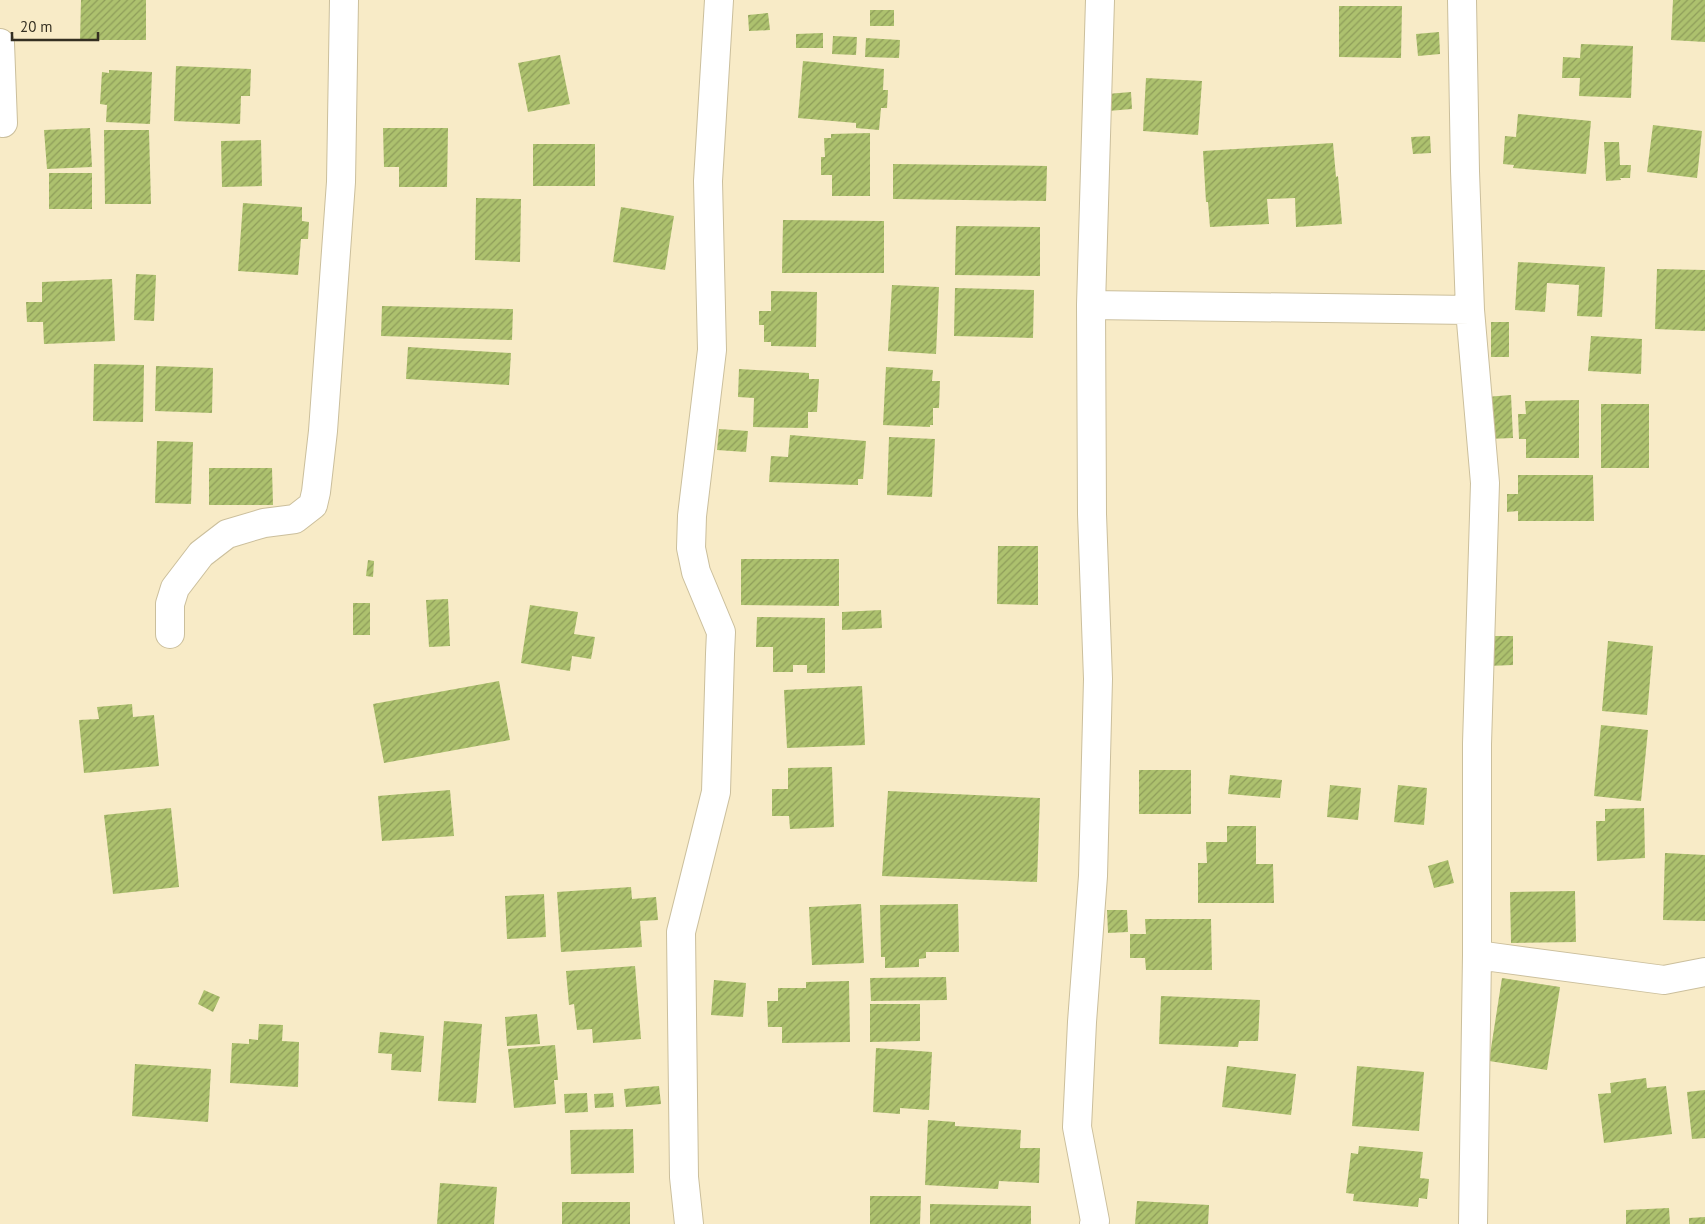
<svg xmlns="http://www.w3.org/2000/svg" width="1705" height="1224" font-family="'PT Sans',sans-serif">
  <style>
    .building { fill: url(#building-hatch) }
    .lines { fill: none; stroke-linecap: round; stroke-linejoin: round }
    .minor-casing { stroke: #cbbf9c; stroke-width: 30 }
    .minor { stroke: #fff; stroke-width: 28 }
  </style>
  <defs>
    <pattern id="building-hatch" width="6" height="6" patternUnits="userSpaceOnUse" patternTransform="scale(1.25)"><rect width="6" height="6" fill="#adc16e"/><path d="M-1 1l2-2M0 6l6-6M5 7l2-2" fill="none" stroke="#8e9d5a"/></pattern>
  </defs>
  <rect width="100%" height="100%" fill="#f8ebc7"/>
  <path class="building" d="M81 0H146V40H80Z
    M1673 0H1705V42L1671 40Z
    M1339 6H1402L1401 58 1339 57Z
    M870 10H894V26H870Z
    M768 13 770 30 749 31 748 15Z
    M1439 32 1440 54 1418 56 1416 34Z
    M823 33V48H796V34Z
    M833 36 857 37 856 55 832 54Z
    M866 38 900 40 899 58 865 57Z
    M1581 44 1633 46 1631 98 1579 96 1580 78H1562L1563 57 1580 58Z
    M560 55 570 104 528 112 518 63Z
    M803 61 884 69 883 90H888L887 108H881L879 130 856 128V123L798 118Z
    M176 66 251 69 250 96H241L240 124 174 121Z
    M109 70 152 72 150 124 106 122 107 105 100 104 102 72 109 73Z
    M1146 78 1202 81 1198 135 1143 131Z
    M1131 92 1132 109 1108 111 1107 94Z
    M1518 114 1591 121 1586 174 1513 168 1514 165 1503 164 1505 136 1516 137Z
    M1653 125 1702 131 1697 178 1647 172Z
    M90 128 92 167 47 169 44 130Z
    M383 128H448L447 187H399V167H384Z
    M104 130H149L151 204H105Z
    M870 133V196H832V175H821V157H825L824 138H831V134Z
    M1430 136 1431 153 1413 154 1411 137Z
    M261 140 262 186 222 187 221 141Z
    M1604 142H1619L1620 165H1631L1630 178H1620L1621 180 1606 181Z
    M1333 143 1336 177 1338 176 1342 224 1296 227 1295 198 1267 199 1269 224 1210 227 1208 202H1206L1203 151Z
    M533 144H595V186H533Z
    M893 164 1047 166 1046 201 893 199Z
    M49 173H92V209H49Z
    M476 198 521 199 520 262 475 260Z
    M243 203 302 207V221L309 222 308 239H301L298 275 238 271Z
    M621 207 674 216 665 270 613 262Z
    M783 220 884 221V273H782Z
    M956 226 1040 227V276L955 275Z
    M1518 262 1605 267 1602 317 1577 316 1579 285 1547 283 1545 312 1515 310Z
    M1657 269 1705 270V331L1655 329Z
    M136 274 156 275 154 321 134 320Z
    M112 279 115 341 44 344 43 322H27L26 302H42V282Z
    M892 285 939 287 936 354 888 351Z
    M955 288 1034 290 1033 338 954 336Z
    M771 291 817 292 816 347 771 346V342H764V325H759V311H771Z
    M382 306 513 309 512 340 381 336Z
    M1491 322H1509V357H1491Z
    M1591 336 1642 339 1641 374 1588 371Z
    M408 347 511 353 509 385 406 379Z
    M94 364 144 365 143 422 93 421Z
    M156 366 213 368 212 413 155 411Z
    M886 367 933 370 932 381H940L939 408H933V425H930V427L883 425Z
    M739 369 809 373V379H819L817 412H808V428L753 427 754 398 738 397Z
    M1511 395 1513 438 1488 439 1486 397Z
    M1579 400V458H1526V439H1519L1518 414H1526L1525 401Z
    M1601 404H1649V468H1601Z
    M719 429 748 431 746 452 717 450Z
    M790 435 866 441 863 479H858V485L769 482 771 456 788 457Z
    M889 437 935 439 932 497 887 495Z
    M157 441 193 442 191 504 155 503Z
    M209 468H272L273 505H209Z
    M1518 475H1593L1594 521H1518V511L1507 512V494H1518Z
    M998 546H1038V605L997 604Z
    M741 559H839V606L741 605Z
    M368 560 374 561 373 577 366 576Z
    M448 599 450 646 429 647 426 600Z
    M353 603H370V635H353Z
    M530 605 578 612 574 634 595 637 591 659 572 656 570 671 521 663Z
    M881 610 882 628 842 630V612Z
    M757 617 825 618V673H807V665H793V672H773V647H756Z
    M1488 636H1513V665L1488 666Z
    M1608 641 1653 646 1647 715 1602 711Z
    M499 681 510 740 384 763 373 704Z
    M862 686 865 745 787 748 784 690Z
    M132 704 133 717 154 715 159 766 84 773 79 720 99 719 97 707Z
    M1601 725 1648 730 1641 801 1594 796Z
    M832 767 834 827 790 829 789 816H772V789H788V768Z
    M1139 770H1191V814H1139Z
    M1230 775 1282 780 1280 798 1228 794Z
    M1330 785 1361 788 1358 820 1327 817Z
    M1398 785 1427 788 1424 825 1394 822Z
    M450 790 454 836 382 841 378 796Z
    M888 791 1040 798 1037 882 882 876Z
    M171 808 179 887 113 894 104 815Z
    M1644 808 1645 858 1597 861 1596 821H1605V809Z
    M1227 826H1256V864H1273L1274 903H1198V863H1207L1206 842H1227Z
    M1665 853 1705 855V921L1663 920Z
    M1448 860 1454 883 1434 888 1428 866Z
    M631 887 632 899 656 897 658 920 640 921 642 947 561 952 557 892Z
    M1575 891 1576 942 1511 943 1510 892Z
    M544 894 546 937 507 939 505 896Z
    M861 904 864 963 812 965 809 907Z
    M958 904 959 952H926V958L919 959V967L885 968V957H881L880 905Z
    M1107 910H1127L1128 932 1108 933Z
    M1145 919H1211L1212 970H1146L1145 958H1130V934H1146Z
    M635 966 641 1039 593 1043 592 1029 577 1030 574 1004 569 1005 566 971Z
    M946 977 947 1000 871 1001 870 978Z
    M1502 978 1560 987 1547 1070 1489 1061Z
    M714 980 746 983 743 1017 711 1015Z
    M849 981 850 1042 782 1043V1027H768L767 1001H778V988H806V982Z
    M204 990 220 997 213 1012 198 1004Z
    M1161 996 1260 1000 1258 1041H1239L1238 1047 1159 1044Z
    M870 1004H920V1041L870 1042Z
    M537 1014 540 1044 507 1046 505 1017Z
    M444 1021 482 1024 476 1103 438 1101Z
    M259 1024 283 1025 282 1041 299 1042 298 1087 230 1083 232 1043 249 1044V1039L258 1040Z
    M380 1032 424 1036 421 1072 391 1070 392 1054 378 1053Z
    M555 1045 558 1080H554L556 1104 514 1108 508 1049Z
    M876 1048 932 1052 929 1110 900 1108V1114L873 1112Z
    M135 1064 211 1069 208 1122 132 1116Z
    M1227 1066 1296 1074 1291 1115 1222 1107Z
    M1357 1066 1424 1072 1419 1131 1352 1126Z
    M1646 1078 1647 1088 1666 1086 1672 1134 1604 1143 1598 1094 1611 1093 1610 1083Z
    M659 1086 661 1104 626 1107 624 1089Z
    M1705 1090V1138L1692 1139 1687 1092Z
    M587 1093 588 1112 565 1113 564 1094Z
    M613 1093 614 1107 595 1108 594 1094Z
    M928 1120 955 1122V1126L1021 1130 1020 1148H1040L1039 1183 999 1181 998 1189 925 1185Z
    M633 1129 634 1173 571 1174 570 1130Z
    M1359 1146 1423 1152 1420 1178 1429 1179 1427 1199 1419 1198 1418 1207 1353 1201 1354 1194 1346 1193 1351 1153 1358 1154Z
    M440 1183 497 1187 494 1224H437Z
    M870 1196H921L920 1224H870Z
    M1137 1201 1209 1205 1208 1224H1135Z
    M562 1202H630V1224H562Z
    M930 1204 1031 1206V1224H930Z
    M1669 1208 1670 1224H1626V1210Z
    M1705 1217V1224H1689V1218Z"/>
  <g class="lines">
    <defs>
      <path id="minor" d="M1462 0 1465 171 1470 310 1485 483 1477 744V955L1473 1224
        M0 43 3 123
        M1091 305 1470 310
        M170 634V604L175 588 201 554 227 534 264 523 295 519 313 505 316 492 323 431 341 182 344 0
        M1477 955 1664 980 1705 972
        M689 1224 684 1177 681 932 716 792 720 654 721 632 696 572 691 548 692 516 712 350 708 181 719 0
        M1094 1224 1095 1221 1077 1127 1082 1022 1093 876 1098 679 1092 514 1091 305 1100 0"/>
    </defs>
    <use href="#minor" class="minor-casing"/>
    <use href="#minor" class="minor"/>
  </g>
  <path d="M12 32v8h86v-8" fill="none" stroke="#342f21" stroke-width="2.5"/>
  <text x="20" y="32" font-size="15" fill="#342f21" stroke="#f8ebc7" stroke-width="4" paint-order="stroke">20 m</text>
</svg>
